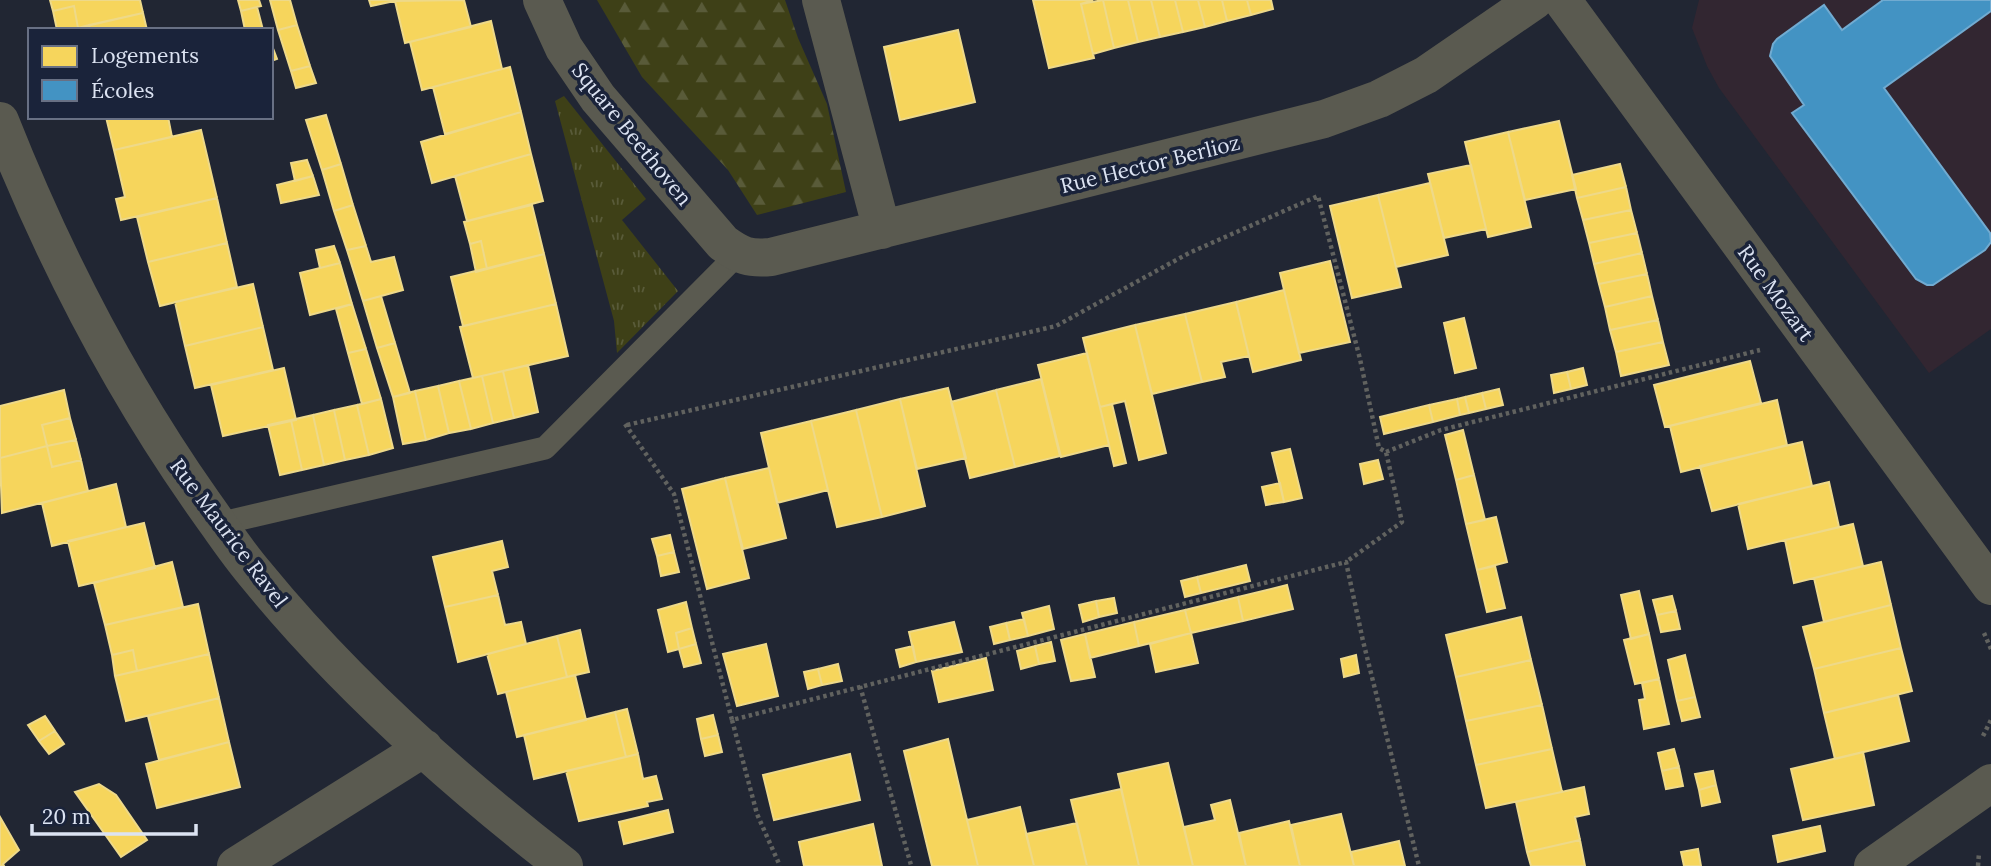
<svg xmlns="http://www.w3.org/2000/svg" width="1991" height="866" font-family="Lora,serif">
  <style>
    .education { fill: #322631 }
    .grass { fill: url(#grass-tufts) }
    .forest { fill: url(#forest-firs) }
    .homes { fill: #f6d55c; stroke: #eed989; stroke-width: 2 }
    .schools { fill: #4393c3; stroke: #71abd1; stroke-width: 2 }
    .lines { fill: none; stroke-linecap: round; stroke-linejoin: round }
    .path { stroke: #61625f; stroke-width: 4.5; stroke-dasharray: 3.5 3.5; stroke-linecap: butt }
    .service { stroke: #5a5a50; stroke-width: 23 }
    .minor { stroke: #5a5a50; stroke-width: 38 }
    .labels { text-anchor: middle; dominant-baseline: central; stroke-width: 7; stroke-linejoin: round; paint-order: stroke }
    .street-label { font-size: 21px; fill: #dce3f2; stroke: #1a233a }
  </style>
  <defs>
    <pattern id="grass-tufts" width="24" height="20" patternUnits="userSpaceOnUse" patternTransform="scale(1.75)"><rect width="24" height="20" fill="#3e4017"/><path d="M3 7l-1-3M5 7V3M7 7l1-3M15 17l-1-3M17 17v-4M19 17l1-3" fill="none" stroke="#595b39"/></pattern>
    <pattern id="forest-firs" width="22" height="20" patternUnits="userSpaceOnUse" patternTransform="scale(1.75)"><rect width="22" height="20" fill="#3e4017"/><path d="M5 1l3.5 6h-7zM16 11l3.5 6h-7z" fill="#595b39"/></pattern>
  </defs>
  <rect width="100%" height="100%" fill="#212633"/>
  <path class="education" d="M1699 0H1991V329L1929 373 1719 88 1707 66 1692 28Z"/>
  <path class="grass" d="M564 96 646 199 622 220 678 291 617 353 614 321 555 101Z"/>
  <path class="forest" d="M597 0H785L798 38 827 104 846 192 757 215 728 170 642 77Z"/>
  <path class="homes" d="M50 0H140L143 13 78 28 74 6 53 11Z
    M238 0H259L261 6 241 11Z
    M270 0H290L297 25 278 30Z
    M369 0H394L395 1 371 6Z
    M464 0 471 27 405 43 395 1Z
    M1033 0H1093L1081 4 1094 58 1049 68Z
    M1103 0H1128L1138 42 1114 48Z
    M1103 0 1114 48 1093 54 1081 4Z
    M1128 0H1151L1160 37 1138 42Z
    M1151 0H1175L1183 32 1160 37Z
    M1175 0H1198L1205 27 1183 32Z
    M1198 0H1222L1227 21 1205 27Z
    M1222 0H1247L1251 15 1227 21Z
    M1247 0H1271L1273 9 1251 15Z
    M74 6 78 28 57 30 53 11Z
    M257 7 263 30H245L241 11Z
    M143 13 147 30H90L89 25Z
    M491 21 502 69 422 90 410 42Z
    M89 25 90 30H69L78 28Z
    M297 25 310 66 291 71 278 30Z
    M958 30 975 102 900 120 884 47Z
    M271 43 277 59 271 61Z
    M310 66 316 83 296 88 291 71Z
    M510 67 521 112 445 134 433 87Z
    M521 112 531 154 432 183 421 142Z
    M326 115 341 164 322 170 306 120Z
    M106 117H168L172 137 114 150Z
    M1559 121 1576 189 1525 200 1508 132Z
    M201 130 217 198 121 220 116 199 125 197 114 150Z
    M1508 132 1531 227 1488 237 1465 142Z
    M531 154 543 201 467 221 455 176Z
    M307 160 313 176 295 181 291 163Z
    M341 164 353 205 334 211 322 170Z
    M1620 164 1626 187 1577 198 1572 175Z
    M1471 165 1486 229 1444 238 1428 174Z
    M313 176 319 195 281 203 277 185Z
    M1430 183 1448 255 1396 267 1378 195Z
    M1626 187 1631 210 1583 220 1577 198Z
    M1378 195 1401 287 1352 298 1330 206Z
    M217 198 227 243 148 262 137 217Z
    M353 205 366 246 347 250 334 211Z
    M532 205 544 254 487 269 481 241 470 244 464 222Z
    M1631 210 1637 233 1589 243 1583 220Z
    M1637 233 1642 253 1594 264 1589 243Z
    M481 241 487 269 476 272 470 244Z
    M227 243 237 287 160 306 148 262Z
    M334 246 340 263 320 268 316 250Z
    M366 246 371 262 394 257 403 290 363 301 347 250Z
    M1642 253 1647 274 1599 284 1594 264Z
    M544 254 556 304 463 326 451 277Z
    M1330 261 1350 342 1299 353 1280 273Z
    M340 263 352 304 310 315 300 273Z
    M1647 274 1652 296 1605 307 1599 284Z
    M253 284 263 327 185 346 175 302Z
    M1284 290 1301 360 1253 372 1236 302Z
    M381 296 395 343 377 348 363 301Z
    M1652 296 1658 320 1610 330 1605 307Z
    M1236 302 1249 356 1221 362 1225 377 1202 382 1185 314Z
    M352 304 366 349 348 353 336 309Z
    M556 304 568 356 473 378 460 327Z
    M1185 314 1202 382 1152 394 1135 325Z
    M1464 318 1476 368 1455 373 1444 323Z
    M1658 320 1663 342 1616 352 1610 330Z
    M1135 325 1166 453 1139 460 1125 401 1100 407 1083 338Z
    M263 327 273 370 195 388 185 346Z
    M1663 342 1669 365 1621 376 1616 352Z
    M395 343 410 393 393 397 377 348Z
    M366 349 381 399 362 404 348 353Z
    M1087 353 1109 445 1061 457 1038 365Z
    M1750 361 1761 403 1665 427 1654 385Z
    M528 365 538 412 514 418 503 371Z
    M284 368 296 420 223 436 211 385Z
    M1583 368 1587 385 1571 389 1567 372Z
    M503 371 514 418 493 423 482 376Z
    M1567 372 1571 389 1554 393 1551 375Z
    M482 376 493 423 471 429 459 381Z
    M1041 379 1060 456 1015 467 996 390Z
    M459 381 471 429 449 433 438 386Z
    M438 386 449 433 426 440 415 391Z
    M948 388 966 458 917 469 900 399Z
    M1499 389 1503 405 1486 409 1482 393Z
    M64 390 70 418 42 425 47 446 0 458V406Z
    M996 390 1015 467 970 478 951 402Z
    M415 391 426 440 403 444 393 397Z
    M1482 393 1486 409 1469 413 1465 397Z
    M1465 397 1469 413 1460 415 1457 399Z
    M381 399 393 448 369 455 357 405Z
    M900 399 925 506 882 517 856 410Z
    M1457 399 1460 415 1433 422 1429 405Z
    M1777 400 1787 445 1681 472 1670 426Z
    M1112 404 1126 463 1114 466 1100 407Z
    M357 405 369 455 345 460 334 410Z
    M1429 405 1433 422 1384 434 1380 417Z
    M334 410 345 460 324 465 313 415Z
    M856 410 882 517 837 527 811 421Z
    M313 415 324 465 302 470 291 420Z
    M70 418 76 440 47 446 42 425Z
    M291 420 302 470 280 475 268 425Z
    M811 421 828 490 777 503 761 433Z
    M1463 430 1474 475 1456 480 1445 435Z
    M76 440 81 460 52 467 47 446Z
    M1802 442 1812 486 1712 511 1700 466Z
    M47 446 52 467 81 460 88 491 2 513 0 458Z
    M1290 449 1302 498 1284 502 1272 453Z
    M1378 460 1383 479 1364 484 1360 464Z
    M769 468 786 538 743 549 725 478Z
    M1474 475 1485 520 1466 524 1456 480Z
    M725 478 749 578 707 589 682 489Z
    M1829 482 1839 527 1748 549 1738 504Z
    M1280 483 1284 502 1266 505 1262 487Z
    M116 484 126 527 52 546 42 503Z
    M1496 517 1507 562 1477 570 1466 524Z
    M144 523 155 568 79 586 68 541Z
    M1853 524 1863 566 1794 583 1785 540Z
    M670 535 674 552 657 556 652 539Z
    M502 541 508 567 492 571 498 595 445 607 433 557Z
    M674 552 679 572 661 576 657 556Z
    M172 562 183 607 105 625 94 583Z
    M1881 562 1891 605 1824 622 1814 578Z
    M1246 565 1250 581 1201 593 1197 577Z
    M1495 566 1505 608 1487 612 1477 570Z
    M1197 577 1201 593 1185 597 1181 581Z
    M1287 585 1293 609 1243 621 1238 597Z
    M1639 591 1649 634 1631 639 1621 595Z
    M498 595 505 625 521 622 526 644 458 662 445 607Z
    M1672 596 1676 611 1657 615 1653 600Z
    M1238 597 1243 621 1191 633 1185 610Z
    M1114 598 1117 613 1099 617 1096 601Z
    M1096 601 1099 617 1083 622 1079 605Z
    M686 602 692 628 676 633 679 649 668 652 658 610Z
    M198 604 209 654 137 671 133 650 112 655 105 625Z
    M1891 605 1901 648 1814 669 1803 627Z
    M1049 606 1054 629 1028 636 1022 613Z
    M1185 610 1191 633 1139 646 1134 622Z
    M1676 611 1680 629 1661 632 1657 615Z
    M1521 617 1531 660 1456 677 1446 635Z
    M1024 619 1028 636 1010 640 1006 623Z
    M954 622 962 652 916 662 909 632Z
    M1134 622 1139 646 1090 658 1085 634Z
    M1006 623 1010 640 994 644 990 627Z
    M692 628 696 644 679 649 676 633Z
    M580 630 589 672 567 677 557 636Z
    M1191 633 1198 663 1156 672 1150 644Z
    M1085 634 1095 677 1071 681 1061 640Z
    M1649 634 1659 679 1635 684 1624 640Z
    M557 636 567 677 498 694 487 654Z
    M1051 642 1055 661 1039 664 1035 646Z
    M696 644 701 663 684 667 679 649Z
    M766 644 778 696 737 706 723 654Z
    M913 646 916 662 900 667 896 650Z
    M1035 646 1039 664 1021 669 1017 651Z
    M1901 648 1912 691 1824 713 1814 669Z
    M133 650 137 671 115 676 112 655Z
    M209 654 219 698 126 721 115 676Z
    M1356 655 1359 673 1344 677 1341 659Z
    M1685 655 1695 697 1677 701 1668 660Z
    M986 658 993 690 939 702 932 671Z
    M1531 660 1542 705 1466 721 1456 677Z
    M838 664 842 681 822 685 818 669Z
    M818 669 822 685 808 689 804 672Z
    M575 675 586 720 517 737 506 692Z
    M1659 679 1669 724 1644 729 1639 700 1645 699 1642 683Z
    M1898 695 1909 741 1835 759 1824 713Z
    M1695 697 1700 717 1682 721 1677 701Z
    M219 698 229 742 159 760 148 716Z
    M1542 705 1552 749 1476 765 1466 721Z
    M627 709 638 754 626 757 615 712Z
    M615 712 626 757 534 779 524 735Z
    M713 715 718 735 701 739 697 719Z
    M45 716 55 731 39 741 28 725Z
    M55 731 64 744 49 754 39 741Z
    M718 735 722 752 705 756 701 739Z
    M948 739 967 820 978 866H932L904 751Z
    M229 742 240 787 157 808 146 764Z
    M1552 749 1562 792 1486 808 1476 765Z
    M1674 749 1679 767 1662 771 1658 753Z
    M1863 752 1874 805 1803 820 1791 769Z
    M638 754 643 779 656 776 662 799 647 802 648 806 579 821 566 771Z
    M850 754 860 800 774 820 763 775Z
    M1168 763 1193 866H1139L1118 774Z
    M1679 767 1683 786 1666 789 1662 771Z
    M1713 771 1716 785 1699 790 1695 774Z
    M99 784 116 795 147 840 121 857 75 792Z
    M1716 785 1720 802 1702 806 1699 790Z
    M1584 787 1589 814 1575 817 1580 840 1527 852 1516 802Z
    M1121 789 1139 866H1087L1071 800Z
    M1230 800 1246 866H1193L1184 827 1215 820 1211 805Z
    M1020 807 1034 866H978L967 820Z
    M668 810 673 832 624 844 619 822Z
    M1341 814 1354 866H1300L1291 825Z
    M0 817 19 850 3 864 4 866H0Z
    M1289 821 1300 866H1246L1239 833Z
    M1077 823 1087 866H1034L1026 834Z
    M873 824 882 866H804L799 842Z
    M1820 826 1825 851 1778 862 1773 836Z
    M1580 840 1585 866H1531L1527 852Z
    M1399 841 1405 866H1354L1351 852Z
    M1698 849 1701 866H1684L1681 852Z"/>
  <path class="schools" d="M1883 0H1991V11L1884 88 1990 233 1991 242 1985 250 1933 285H1927L1916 279 1792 113 1804 105 1770 56 1773 44 1777 39 1824 5 1842 30Z"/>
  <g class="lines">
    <path class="path" d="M625 424 674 494 732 720 1346 562 1363 641 1419 866
      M627 425 1056 326 1189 253 1318 196 1360 359 1379 448 1386 452 1402 522 1346 562
      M1386 452 1441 430 1760 350
      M1984 633 1991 649
      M860 686 911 865
      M732 720 757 814 780 866
      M1983 736 1991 720
      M1978 866 1979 853"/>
    <path class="service" d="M218 524 545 448 738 254"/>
    <path class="minor" d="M542 0 564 48 598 98 723 243C741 256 749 259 771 257L1324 119 1379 99 1426 75 1535 0
      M821 0 882 230
      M1562 0 1991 586
      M0 121C53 255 120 385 203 503 221 528 237 553 257 576 346 685 453 780 564 866
      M236 866 424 748
      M1873 866 1991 783"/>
  </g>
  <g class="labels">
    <g class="street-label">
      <text transform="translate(632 134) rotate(51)">Square Beethoven</text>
      <text transform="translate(1150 164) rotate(-14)">Rue Hector Berlioz</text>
      <text transform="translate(1776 293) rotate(54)">Rue Mozart</text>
      <text transform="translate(229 533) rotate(53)">Rue Maurice Ravel</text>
    </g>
  </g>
  <rect x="28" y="28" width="245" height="91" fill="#1a233a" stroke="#687084" stroke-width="2"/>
  <rect x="42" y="46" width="35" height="21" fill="#f6d55c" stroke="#687084" stroke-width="2"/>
  <text x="91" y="63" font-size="21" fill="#dce3f2">Logements</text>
  <rect x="42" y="80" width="35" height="21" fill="#4393c3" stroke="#687084" stroke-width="2"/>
  <text x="91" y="98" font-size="21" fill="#dce3f2">Écoles</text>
  <path d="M32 824v10h164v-10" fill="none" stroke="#dce3f2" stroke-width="3.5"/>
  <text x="42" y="824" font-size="21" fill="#dce3f2" stroke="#1a233a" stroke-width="5" paint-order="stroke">20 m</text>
</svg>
